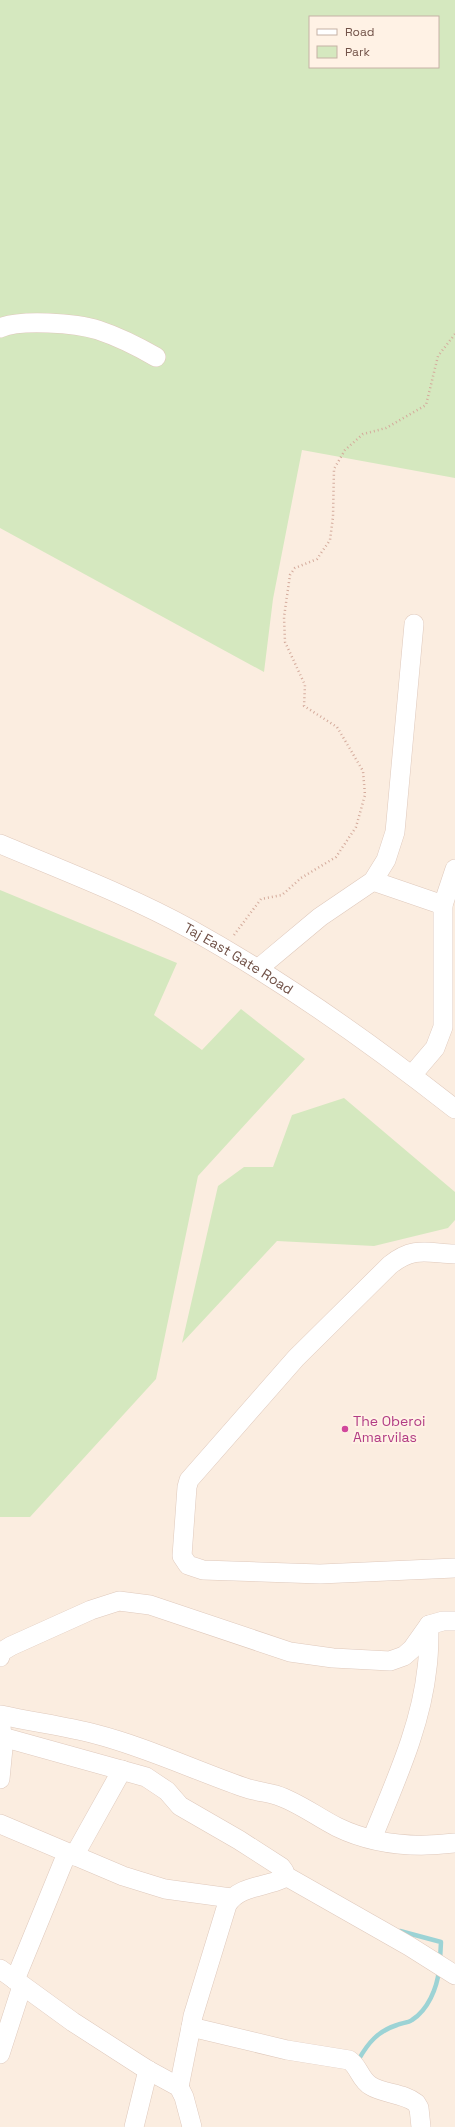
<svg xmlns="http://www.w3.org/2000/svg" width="455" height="2127" font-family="'Space Grotesk',sans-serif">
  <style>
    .green { fill: #d5e8bf; fill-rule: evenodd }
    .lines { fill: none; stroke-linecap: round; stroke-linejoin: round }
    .stream { stroke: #9cd3d5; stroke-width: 4.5 }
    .minor-casing { stroke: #dfc9bc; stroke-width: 20 }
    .path { stroke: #d4ab9c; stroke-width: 2.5; stroke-dasharray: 1 3; stroke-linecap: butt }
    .minor { stroke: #fff; stroke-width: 19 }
    .hotel-dot { fill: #d1479c; stroke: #fff2e5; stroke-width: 1.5 }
    .labels { text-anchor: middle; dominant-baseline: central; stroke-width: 4; stroke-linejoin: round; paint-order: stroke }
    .street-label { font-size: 14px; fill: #715248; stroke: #fff2e5 }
    .hotel-label { font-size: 14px; fill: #b23c85; stroke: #fff2e5; text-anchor: start }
  </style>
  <rect width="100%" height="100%" fill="#fbede0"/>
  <path class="green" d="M0 0H455V478L302 450 273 599 264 672 0 528ZM310 17H438V67H310Z
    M0 890 177 963 154 1015 202 1050 241 1009 305 1059 198 1176 156 1379 30 1517H0Z
    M344 1098 455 1192V1220L448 1228 374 1246 277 1241 182 1343 218 1186 244 1167H273L292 1115Z"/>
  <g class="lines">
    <path class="stream" d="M400 1931 441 1942 440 1960
      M360 2062 359 2059C368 2043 378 2031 397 2025 401 2023 408 2023 412 2020 428 2010 437 1988 439 1970"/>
    <defs>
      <g id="minor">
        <path d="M0 328C20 319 76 323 98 330 119 337 137 346 156 357"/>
        <path id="s1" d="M0 844C64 871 130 896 190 929 284 981 371 1043 455 1109"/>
        <path d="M373 881 443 905"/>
        <path d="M259 968 320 917 373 881 386 860 395 832 414 624"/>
        <path d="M412 1075 435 1048 443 1027V905L455 869"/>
        <path d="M455 1254C427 1253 414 1246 390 1265L296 1358 189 1480 187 1487 182 1556 188 1565 203 1570 320 1574 455 1568"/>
        <path d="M0 1657 1 1652 11 1646 91 1610 119 1601 150 1605 290 1652 333 1658 390 1661 404 1656 412 1649 429 1625 443 1621H455"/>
        <path d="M1 1715C32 1722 64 1726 95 1734 146 1747 194 1770 243 1787 254 1791 265 1792 276 1795 298 1802 317 1817 337 1827 374 1845 415 1848 455 1843"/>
        <path d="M2 1737 146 1777 167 1791 180 1806 239 1840 281 1867 284 1871 282 1879C265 1887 238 1886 227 1905L193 2016 191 2027 287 2050 349 2060C359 2066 360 2080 371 2086 384 2094 404 2093 416 2103L419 2108 421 2127"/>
        <path d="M0 1779 3 1748 1 1726"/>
        <path d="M0 1824 123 1876 165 1889 231 1898"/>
        <path d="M372 1839C394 1784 421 1727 427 1668 429 1654 429 1639 429 1625"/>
        <path d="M74 1856 122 1770"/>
        <path d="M284 1875 409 1946 455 1975"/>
        <path d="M0 1969 73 2022 146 2069 179 2087 184 2097 192 2127"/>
        <path d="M15 1980 67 1853"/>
        <path d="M0 2054 22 1986"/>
        <path d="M179 2087 191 2027"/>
        <path d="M134 2127 148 2070"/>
      </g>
    </defs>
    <use href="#minor" class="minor-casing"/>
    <path class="path" d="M234 935 261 899 282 895 301 878 336 857 356 827 365 795 363 771 337 727 304 706 305 685 285 642 284 617 290 575 295 568 317 559 330 540 333 517 334 469 345 450 363 434 386 428 426 405 438 356 455 334"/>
    <use href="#minor" class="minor"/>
  </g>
  <circle class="hotel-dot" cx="345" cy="1429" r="4"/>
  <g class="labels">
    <g class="street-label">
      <text stroke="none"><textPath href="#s1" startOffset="265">Taj East Gate Road</textPath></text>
    </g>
    <g class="hotel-label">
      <text x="353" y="1421">The Oberoi<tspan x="353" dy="16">Amarvilas</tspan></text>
    </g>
  </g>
  <rect x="309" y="16" width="130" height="52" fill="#fff2e5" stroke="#c6b2a6"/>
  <rect x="317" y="29" width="20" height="6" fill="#ffffff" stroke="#c6b2a6"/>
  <text x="345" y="36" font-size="12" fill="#715248">Road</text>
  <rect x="317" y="46" width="20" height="12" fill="#d5e8bf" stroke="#c6b2a6"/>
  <text x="345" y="56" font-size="12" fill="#715248">Park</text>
</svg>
